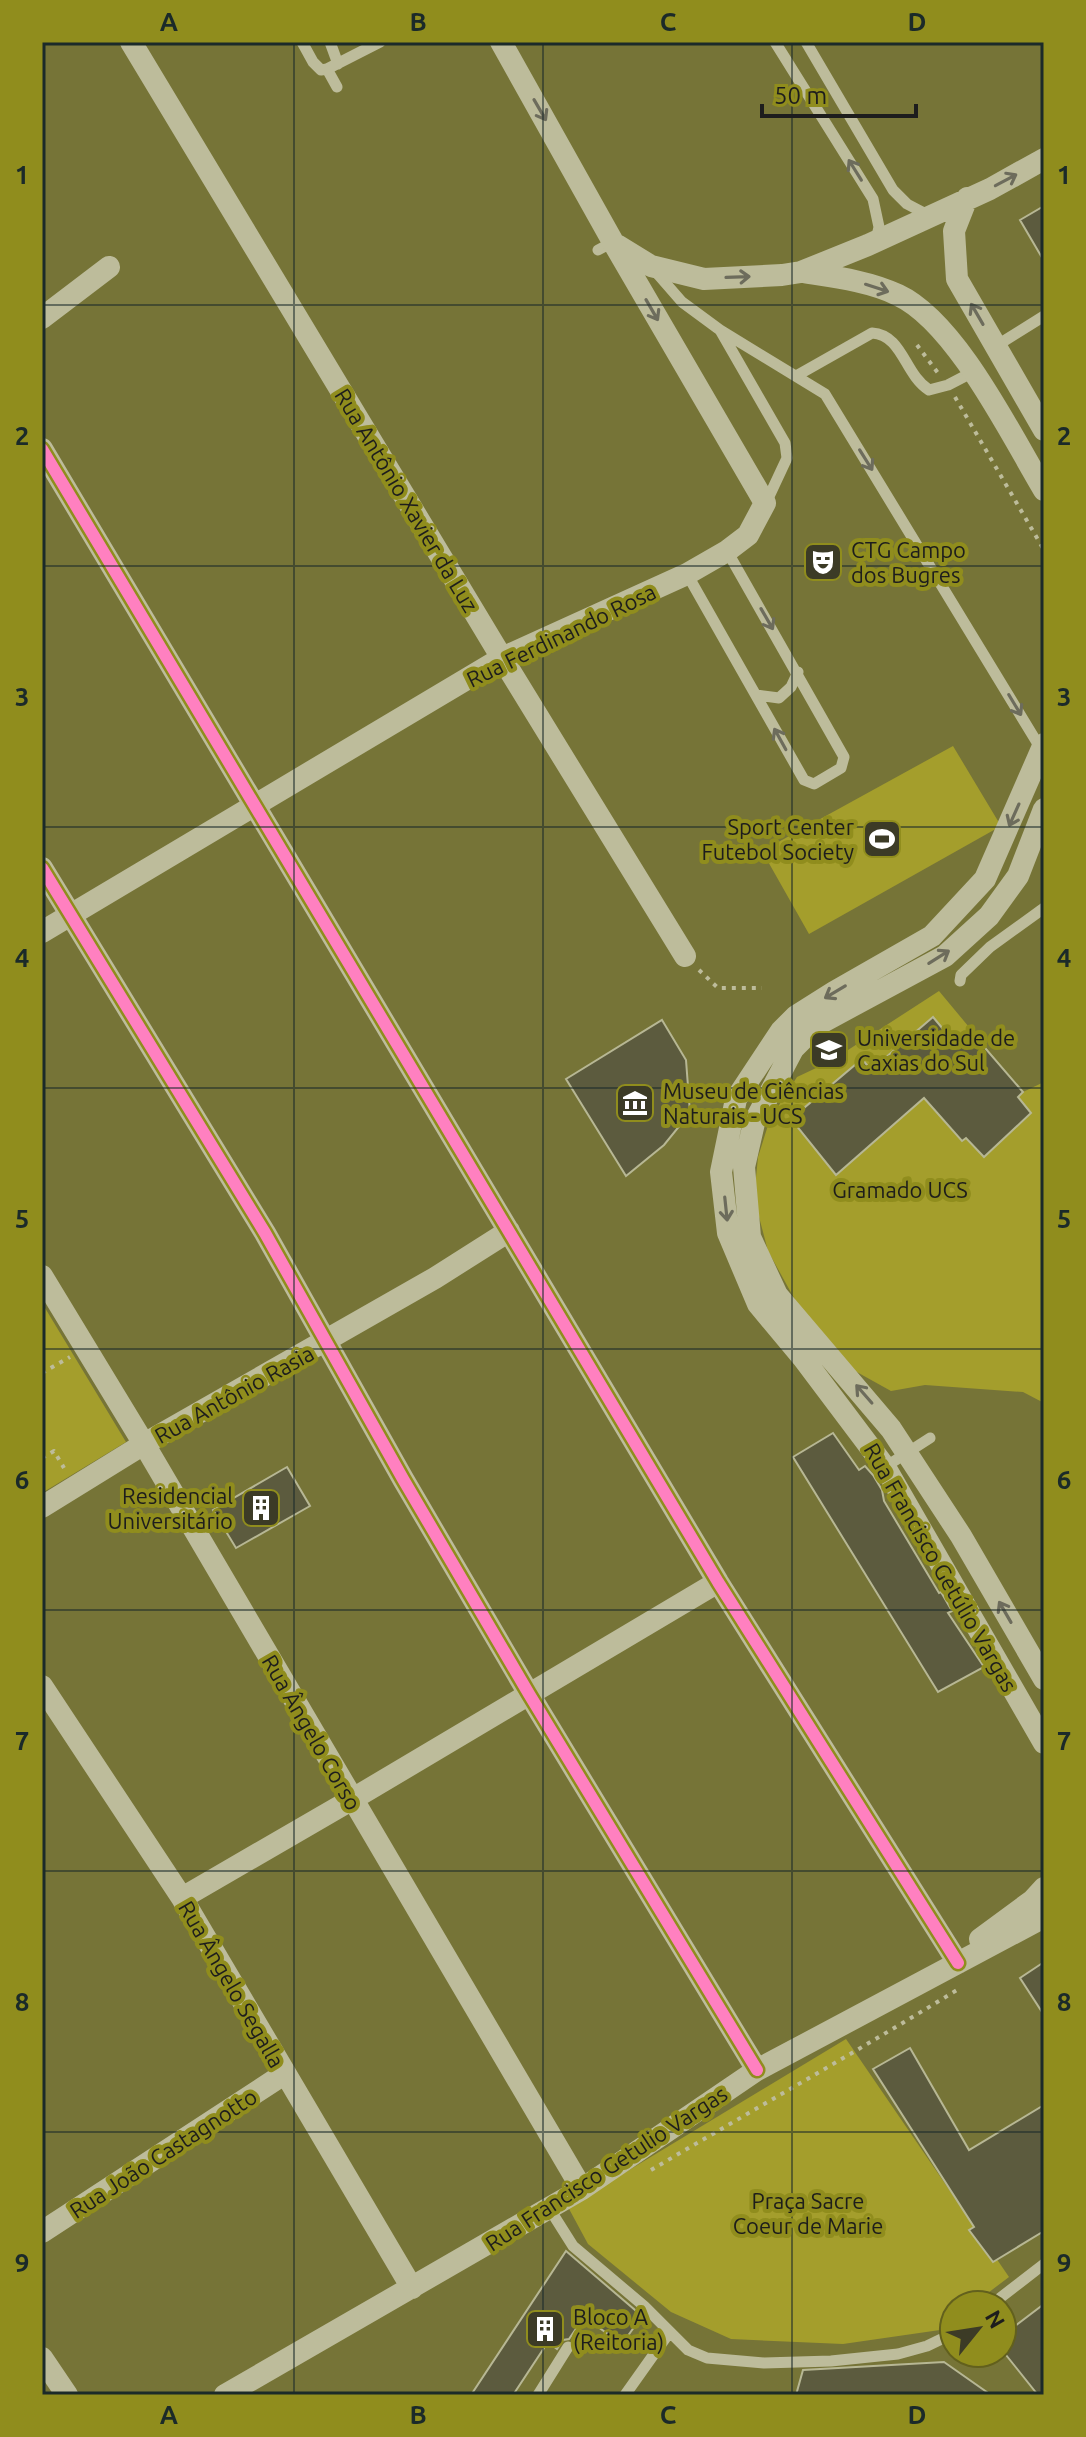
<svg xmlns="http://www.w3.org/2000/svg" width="1086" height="2437" font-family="Ubuntu,sans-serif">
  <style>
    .green { fill: #a49e2c }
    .building { fill: #5c5b3e; stroke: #b7b794; stroke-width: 2 }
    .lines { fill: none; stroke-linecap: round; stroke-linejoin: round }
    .path { stroke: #bdbc9b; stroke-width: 4; stroke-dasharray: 4 6; stroke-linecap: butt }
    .lane { stroke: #bdbc9b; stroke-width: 11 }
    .street { stroke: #bdbc9b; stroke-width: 22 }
    .cycleway-casing { stroke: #908d1d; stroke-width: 17 }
    .cycleway { stroke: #ff80c0; stroke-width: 12 }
    .oneway { stroke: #6d6c5c }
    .grid { fill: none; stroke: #1b2a29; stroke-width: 2; stroke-opacity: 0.55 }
    .labels { text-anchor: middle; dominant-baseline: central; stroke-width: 8; stroke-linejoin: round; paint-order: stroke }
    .street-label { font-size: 22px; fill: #1d1d1d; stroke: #908d1d }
    .poi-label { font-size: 22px; fill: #1d1d1d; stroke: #908d1d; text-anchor: start }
    .park-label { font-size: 22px; fill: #1d1d1b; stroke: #908d1d }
    .neatline { fill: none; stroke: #1b2a29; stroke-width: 3 }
    .grid-label { font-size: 26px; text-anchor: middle; font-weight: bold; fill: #1b2a29 }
  </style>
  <rect width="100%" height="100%" fill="#767437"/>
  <path class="green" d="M953 746 1001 826 809 934 762 851Z
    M939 991 1023 1092 1044 1082V1403L1023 1392 925 1385 891 1391 855 1371 799 1307 768 1251 754 1198 758 1157 770 1119 797 1077 831 1061Z
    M42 1303 126 1442 42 1493Z
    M846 2039 1009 2277 972 2305H954V2319L940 2330 843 2344 731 2339 671 2312 588 2244 568 2207Z"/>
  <path class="building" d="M1044 206V261L1020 220Z
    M933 1017 958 1047 973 1034 1023 1092 1018 1097 1031 1113 984 1157 966 1138 962 1141 924 1098 836 1175 791 1119 862 1059 871 1070Z
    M662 1020 686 1060 690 1113 664 1145 626 1176 566 1079Z
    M833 1433 859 1470 865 1466 873 1475 882 1490 884 1501 939 1593 941 1592 952 1611 948 1613 984 1667 938 1692 793 1457Z
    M287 1467 310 1506 236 1548 213 1510Z
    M1044 1962V2015L1020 1978Z
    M910 2048 969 2150 1044 2105V2231L993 2262 969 2230 974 2227 873 2069Z
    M566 2251 642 2316 622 2344 584 2317 569 2339 563 2340 557 2349 548 2342 513 2395H471Z
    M1044 2304V2395H1038L1002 2350V2336Z
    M944 2362 991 2395H796L803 2370Z"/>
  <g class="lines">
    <path class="path" d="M917 345 938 373
      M955 397 1044 550
      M699 970 718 988H762
      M42 1373 70 1357
      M42 1458 54 1451 64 1468
      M651 2170C753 2110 856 2052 957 1990"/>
    <path class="lane" d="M302 42 313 62 321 70 327 69 380 42
      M330 42 338 64
      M775 42 873 199 879 227 876 241
      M806 42 893 190 907 204 928 215
      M327 69 337 87
      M598 250 613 242
      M655 271 682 302 720 330 825 394 1041 749
      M720 330 785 443 787 458 766 503
      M996 346 1044 316
      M796 376 872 333C903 335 904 374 929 390L948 385 973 372
      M687 574 804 780 814 784 841 768 844 757 727 551
      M756 695 779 698 791 687 798 672
      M960 981 961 975 990 947 1044 908
      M885 1467 930 1438
      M549 2208 573 2246 644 2306 688 2350 707 2358 764 2363 831 2361 898 2354 927 2346 954 2333
      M991 2305 1044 2264
      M538 2395 568 2347
      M625 2395 669 2333"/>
    <path class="street" d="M131 42 502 658 685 956
      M967 198 954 231 957 279 1044 430
      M617 245 651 266 704 279 782 275 801 272 868 245 990 189 1044 159
      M802 272C834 277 869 281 898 295 956 322 1011 435 1044 490
      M42 318 109 267
      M42 449 718 1582 958 1963
      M1044 744 985 879 932 936 834 992 796 1016 781 1031 736 1099 721 1172 728 1233 758 1304 803 1358 885 1467 1044 1743
      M1044 809 1018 876 989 916 945 956 817 1025 793 1049 754 1123 744 1167 750 1237 777 1295 891 1429 961 1536 1044 1679
      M42 868 265 1233 403 1479 529 1694 757 2070
      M42 932 502 658 687 574 727 551 748 535 765 503 613 242 501 42
      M42 1276 144 1444 582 2189
      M42 1507 144 1444 435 1278 509 1231
      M42 1686 182 1898 412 2288
      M182 1898 351 1800 718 1582
      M980 1939 1033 1900 1044 1888
      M42 2232 284 2074
      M42 2358 67 2395
      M225 2395 582 2189 757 2070 1044 1917"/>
    <defs>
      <path id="cycleway" d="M42 449 718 1582 958 1963
        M42 868 265 1233 403 1479 529 1694 757 2070"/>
    </defs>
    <use href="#cycleway" class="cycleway-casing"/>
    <use href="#cycleway" class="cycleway"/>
  </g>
  <defs><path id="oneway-shaft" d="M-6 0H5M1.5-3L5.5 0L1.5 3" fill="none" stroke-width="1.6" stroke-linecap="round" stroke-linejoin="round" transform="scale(2)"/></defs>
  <g class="oneway">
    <use href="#oneway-shaft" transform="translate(540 110) rotate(60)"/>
    <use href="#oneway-shaft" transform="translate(855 170) rotate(-122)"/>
    <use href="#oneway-shaft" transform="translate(1006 180) rotate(-28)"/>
    <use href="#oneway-shaft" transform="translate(738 277) rotate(-2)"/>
    <use href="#oneway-shaft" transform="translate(877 288) rotate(18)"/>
    <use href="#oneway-shaft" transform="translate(652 310) rotate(60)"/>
    <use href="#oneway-shaft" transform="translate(977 314) rotate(-120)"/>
    <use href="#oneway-shaft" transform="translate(866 460) rotate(58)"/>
    <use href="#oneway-shaft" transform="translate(767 619) rotate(60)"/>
    <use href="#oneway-shaft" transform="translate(1015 705) rotate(59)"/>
    <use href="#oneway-shaft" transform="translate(780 739) rotate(-119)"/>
    <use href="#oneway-shaft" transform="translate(1014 815) rotate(114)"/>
    <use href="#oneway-shaft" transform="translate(939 957) rotate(-32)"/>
    <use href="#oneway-shaft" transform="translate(835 992) rotate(149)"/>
    <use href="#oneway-shaft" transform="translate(726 1209) rotate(84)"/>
    <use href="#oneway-shaft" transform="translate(864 1394) rotate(-131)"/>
    <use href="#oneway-shaft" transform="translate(1005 1612) rotate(-120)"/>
  </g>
  <path class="grid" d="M294 42V2395M543 42V2395M792 42V2395M42 305H1044M42 566H1044M42 827H1044M42 1088H1044M42 1349H1044M42 1610H1044M42 1871H1044M42 2132H1044"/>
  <defs>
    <symbol id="theatre-square" viewBox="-11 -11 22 22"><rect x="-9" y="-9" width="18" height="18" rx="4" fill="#3c3b26" stroke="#908d1d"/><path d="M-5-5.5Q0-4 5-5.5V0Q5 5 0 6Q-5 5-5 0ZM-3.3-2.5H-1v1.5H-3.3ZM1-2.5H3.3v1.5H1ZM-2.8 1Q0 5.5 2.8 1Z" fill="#fff"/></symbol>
    <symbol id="stadium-square" viewBox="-11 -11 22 22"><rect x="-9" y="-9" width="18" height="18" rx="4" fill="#3c3b26" stroke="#908d1d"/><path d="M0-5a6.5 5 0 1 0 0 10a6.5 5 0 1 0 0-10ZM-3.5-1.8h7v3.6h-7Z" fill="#fff"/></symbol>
    <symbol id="university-square" viewBox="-11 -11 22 22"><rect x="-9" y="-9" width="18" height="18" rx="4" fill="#3c3b26" stroke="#908d1d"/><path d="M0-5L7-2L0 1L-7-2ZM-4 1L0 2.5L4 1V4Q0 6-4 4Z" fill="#fff"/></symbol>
    <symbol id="museum-square" viewBox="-11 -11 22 22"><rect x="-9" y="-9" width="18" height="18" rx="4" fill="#3c3b26" stroke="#908d1d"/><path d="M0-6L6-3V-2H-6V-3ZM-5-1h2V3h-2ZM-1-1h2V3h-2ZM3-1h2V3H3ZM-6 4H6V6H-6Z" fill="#fff"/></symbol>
    <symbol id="building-square" viewBox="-11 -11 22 22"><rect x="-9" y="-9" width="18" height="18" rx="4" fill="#3c3b26" stroke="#908d1d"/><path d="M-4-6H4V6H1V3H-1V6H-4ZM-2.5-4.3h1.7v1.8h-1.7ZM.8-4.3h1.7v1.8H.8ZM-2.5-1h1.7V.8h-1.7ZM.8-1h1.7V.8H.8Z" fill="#fff"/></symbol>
  </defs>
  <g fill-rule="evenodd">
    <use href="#theatre-square" x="801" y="540" width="44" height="44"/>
    <use href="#stadium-square" x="860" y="817" width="44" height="44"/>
    <use href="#university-square" x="807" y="1028" width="44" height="44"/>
    <use href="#museum-square" x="613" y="1081" width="44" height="44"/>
    <use href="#building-square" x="239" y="1486" width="44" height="44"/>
    <use href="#building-square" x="523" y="2307" width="44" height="44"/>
  </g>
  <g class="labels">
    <g class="street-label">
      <text transform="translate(407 500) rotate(59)">Rua Antônio Xavier da Luz</text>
      <text transform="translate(561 635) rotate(-26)">Rua Ferdinando Rosa</text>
      <text transform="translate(234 1394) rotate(-29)">Rua Antônio Rasia</text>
      <text transform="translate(941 1567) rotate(60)">Rua Francisco Getúlio Vargas</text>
      <text transform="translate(312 1732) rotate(60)">Rua Ângelo Corso</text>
      <text transform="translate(232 1984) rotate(60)">Rua Ângelo Segalla</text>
      <text transform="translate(163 2153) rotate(-33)">Rua João Castagnotto</text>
      <text transform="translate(606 2168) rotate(-33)">Rua Francisco Getulio Vargas</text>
    </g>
    <g class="poi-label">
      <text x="851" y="549">CTG Campo<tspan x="851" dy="25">dos Bugres</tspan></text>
      <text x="854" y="826" text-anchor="end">Sport Center<tspan x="854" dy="25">Futebol Society</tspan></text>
      <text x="857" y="1037">Universidade de<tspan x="857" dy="25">Caxias do Sul</tspan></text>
      <text x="663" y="1090">Museu de Ciências<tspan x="663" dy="25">Naturais - UCS</tspan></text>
      <text x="233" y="1495" text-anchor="end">Residencial<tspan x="233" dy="25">Universitário</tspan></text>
      <text x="573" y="2316">Bloco A<tspan x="573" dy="25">(Reitoria)</tspan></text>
    </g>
    <g class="park-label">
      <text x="900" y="1189">Gramado UCS</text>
      <text x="808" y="2200">Praça Sacre<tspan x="808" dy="25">Coeur de Marie</tspan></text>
    </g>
  </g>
  <rect width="1086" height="2437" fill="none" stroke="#908d1d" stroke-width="88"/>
  <g transform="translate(978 2329) rotate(60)"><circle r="38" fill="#908d1d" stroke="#62601d" stroke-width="2"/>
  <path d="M0-6L14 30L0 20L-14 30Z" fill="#3c3b26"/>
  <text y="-12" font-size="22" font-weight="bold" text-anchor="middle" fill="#1d1d1d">N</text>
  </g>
  <path d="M762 104v12h154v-12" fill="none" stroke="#1d1d1d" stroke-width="4"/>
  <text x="774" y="104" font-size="24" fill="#1d1d1d" stroke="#908d1d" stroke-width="6" paint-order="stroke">50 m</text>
  <rect x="44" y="44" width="998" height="2349" class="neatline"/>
  <g class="grid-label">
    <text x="169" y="31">A</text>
    <text x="418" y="31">B</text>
    <text x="668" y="31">C</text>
    <text x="917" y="31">D</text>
    <text x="22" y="184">1</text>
    <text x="1064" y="184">1</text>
    <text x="22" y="445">2</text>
    <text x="1064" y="445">2</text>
    <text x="22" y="706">3</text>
    <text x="1064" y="706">3</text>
    <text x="22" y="967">4</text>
    <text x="1064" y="967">4</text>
    <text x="22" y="1228">5</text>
    <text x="1064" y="1228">5</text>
    <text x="22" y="1489">6</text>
    <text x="1064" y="1489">6</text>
    <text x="22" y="1750">7</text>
    <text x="1064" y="1750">7</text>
    <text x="22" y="2011">8</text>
    <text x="1064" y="2011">8</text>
    <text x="22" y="2272">9</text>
    <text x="1064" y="2272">9</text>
    <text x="169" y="2424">A</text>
    <text x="418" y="2424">B</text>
    <text x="668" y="2424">C</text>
    <text x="917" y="2424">D</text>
  </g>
</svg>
